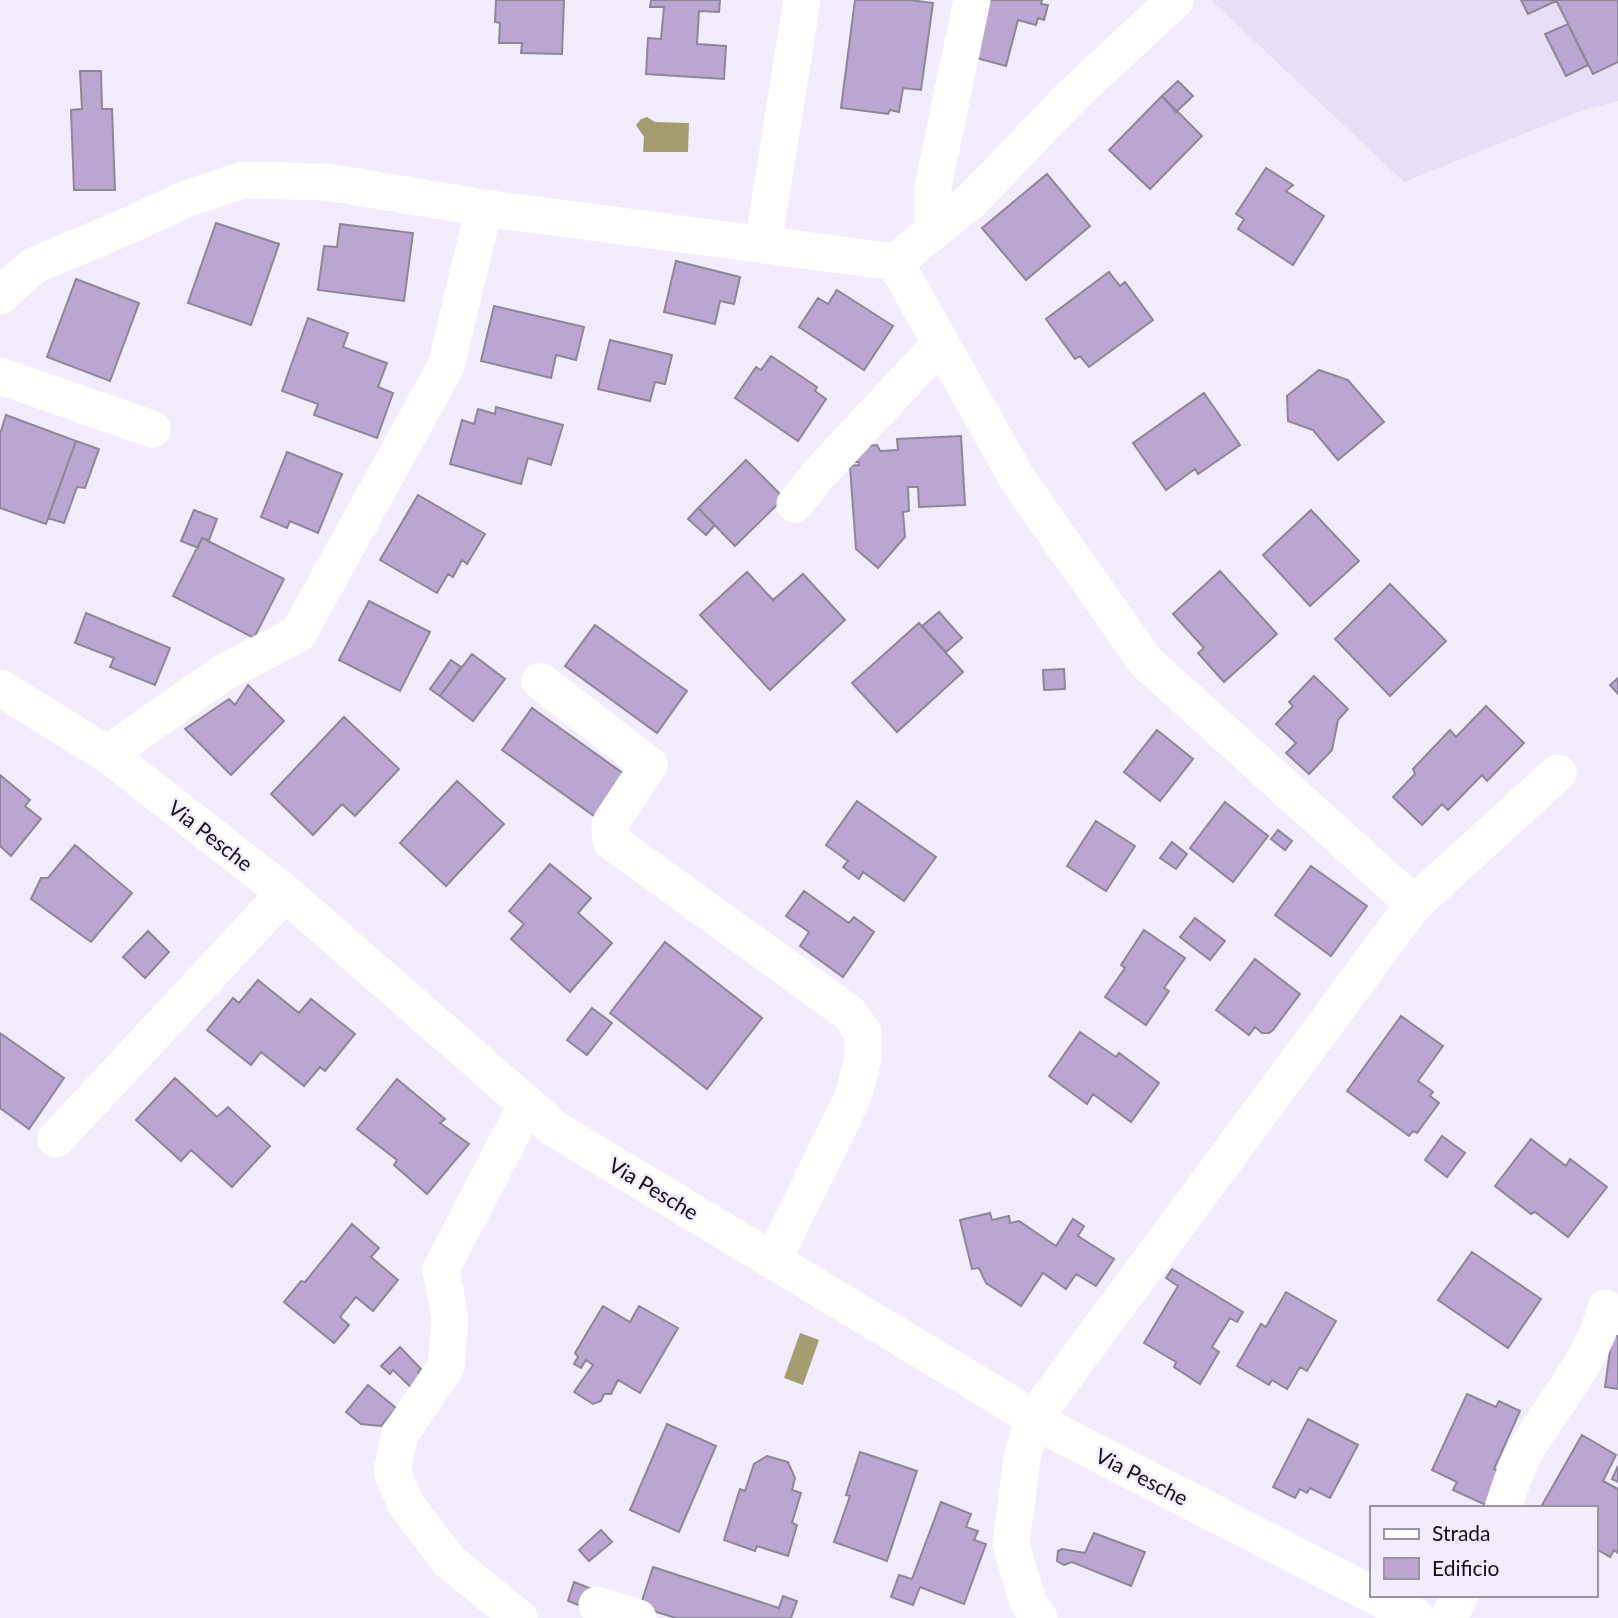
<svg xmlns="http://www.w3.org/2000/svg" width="1618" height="1618" font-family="Lato,sans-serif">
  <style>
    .built { fill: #e9def8 }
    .water { fill: #a49d6f }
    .building { fill: #b9a7d2; stroke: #8e8698; stroke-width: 2 }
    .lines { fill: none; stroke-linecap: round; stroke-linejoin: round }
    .minor { stroke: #fff; stroke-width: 37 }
    .labels { text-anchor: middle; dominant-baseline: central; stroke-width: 5; stroke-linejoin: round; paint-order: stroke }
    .street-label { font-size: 21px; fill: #120f15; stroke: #f3ecfe }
  </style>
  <rect width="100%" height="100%" fill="#f3ecfe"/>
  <path class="built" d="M1211 0H1618V101L1583 110 1404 182Z"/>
  <path class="water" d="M647 117 655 122 689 123 688 152H643L644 137 636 125 641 119Z
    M800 1333 819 1340 803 1385 784 1378Z"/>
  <path class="building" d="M496 0H564L562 54 521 53 522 43H499L500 23 495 22Z
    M651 0H720L719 12 699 11 697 44 726 46 724 79 646 74 648 38 661 39 664 7H650Z
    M855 0H910L933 3 921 90 903 88 899 112 890 110 888 114 841 108Z
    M985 0H1042L1041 4 1048 5 1044 20 1038 18 1036 25 1018 20 1006 66 969 56Z
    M1521 0H1556V1L1528 14Z
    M1618 0V62L1593 74 1556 0Z
    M1568 24 1588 65 1566 76 1545 34Z
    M80 71H101L102 109H112L115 190H74L71 110 82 109Z
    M1178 81 1193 96 1176 112 1162 96Z
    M1162 96 1202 136 1150 189 1109 150Z
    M1266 168 1293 185 1286 191 1324 216 1293 265 1238 229 1244 219 1236 214Z
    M1047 174 1090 226 1026 280 982 228Z
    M216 223 279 244 251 325 188 303Z
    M340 224 413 233 404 301 318 290 324 246 337 247Z
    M676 261 740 277 734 304 720 301 715 324 664 312Z
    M1109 272 1120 286 1125 282 1153 320 1089 367 1080 356 1075 359 1046 319Z
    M76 279 139 303 110 381 47 357Z
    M837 290 893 326 864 370 799 327 818 298 828 304Z
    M494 306 584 327 576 360 556 355 551 378 481 361Z
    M308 318 348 333 343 347 387 363 378 387 393 393 377 438 314 415 318 404 282 391Z
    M610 340 672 355 665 384 655 382 650 401 598 389Z
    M771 356 817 387 815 391 826 399 798 441 735 398 756 367 761 370Z
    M1319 370 1348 380 1384 422 1338 460 1313 430 1288 421 1287 396Z
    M1204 393 1240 445 1198 474 1195 469 1166 490 1133 443Z
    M496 407 563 425 551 465 528 458 521 484 450 464 462 420 474 424 478 409 495 414Z
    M6 415 76 441 46 524 0 508V434Z
    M961 436 965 505 919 507 918 487H908L909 511 903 512 905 537 878 568 856 549 850 466 859 465V462H853L851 447 877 445 880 451 898 450 897 439Z
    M76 441 99 449 85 488 77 487 64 523 48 518Z
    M287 452 342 474 318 533 290 521 287 528 261 517Z
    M746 460 784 498 735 546 698 508Z
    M418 495 485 534 467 564 462 560 453 577 448 574 437 593 380 560Z
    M698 508 715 525 706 535 688 519Z
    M194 510 217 519 209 540 202 538 198 548 181 541Z
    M1311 510 1359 561 1310 606 1263 555Z
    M202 538 284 579 254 638 173 596Z
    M1220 571 1277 634 1224 682 1198 653 1204 648 1173 614Z
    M747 572 773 600 803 574 845 620 770 690 700 615Z
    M1390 584 1446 641 1390 696 1335 639Z
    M369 601 430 632 400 691 339 660Z
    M939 612 962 638 946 652 922 626Z
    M86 613 170 648 155 685 110 667 114 658 75 643Z
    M919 623 963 672 897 732 852 683Z
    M595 625 687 691 657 733 565 666Z
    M472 654 505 679 473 721 440 696Z
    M451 660 461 667 440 696 430 689Z
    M1064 669 1065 689 1044 690 1043 670Z
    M1314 676 1348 709 1338 720 1332 750 1309 774 1286 753 1296 743 1276 724 1293 706 1289 702Z
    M1618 678V694L1610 685Z
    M248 685 284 721 231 775 185 729 229 699 235 705Z
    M1486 706 1524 743 1487 781 1482 775 1448 810 1442 804 1422 825 1393 797 1415 774 1413 769 1450 730 1456 737Z
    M532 708 624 774 594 816 502 750Z
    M344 717 399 769 355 816 342 804 313 835 271 794Z
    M1157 730 1193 759 1160 801 1124 772Z
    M0 775 30 800 25 806 41 819 11 856 0 846Z
    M457 781 504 824 446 886 400 843Z
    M857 801 936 857 904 901 863 872 859 879 843 867 848 861 826 845Z
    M1225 802 1268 836 1233 882 1190 848Z
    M1096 821 1135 846 1106 891 1067 866Z
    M1278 830 1292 841 1285 850 1271 839Z
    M1172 842 1187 854 1176 869 1160 858Z
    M75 845 132 893 91 942 31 899 41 878H48Z
    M550 864 591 898 578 913 612 943 570 992 511 939 524 924 509 911Z
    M1311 866 1367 906 1331 956 1275 915Z
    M804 891 849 923 854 917 874 932 843 977 800 946 809 932 786 916Z
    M1195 918 1225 941 1210 960 1180 937Z
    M1144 930 1185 958 1164 988 1169 991 1146 1025 1105 997 1125 968 1121 965Z
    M148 931 169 952 145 978 123 957Z
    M665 942 762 1018 707 1089 610 1013Z
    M1255 959 1300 994 1273 1030 1269 1033H1262L1255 1027 1249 1035 1216 1010Z
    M258 980 299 1013 311 999 355 1034 325 1071 320 1067 304 1086 261 1052 251 1065 207 1030 233 998 239 1003Z
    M592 1008 612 1023 587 1055 567 1040Z
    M1401 1016 1443 1046 1418 1081 1433 1092 1430 1096 1439 1103 1417 1133 1413 1131 1409 1136 1347 1091Z
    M1080 1032 1116 1057 1119 1053 1159 1083 1131 1122 1093 1094 1087 1104 1049 1076Z
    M0 1033 64 1078 29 1129 0 1108Z
    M175 1078 217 1117 228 1107 270 1146 232 1187 191 1150 181 1161 136 1120Z
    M397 1079 445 1119 440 1123 469 1144 427 1194 394 1165 397 1160 357 1129Z
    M1442 1136 1465 1153 1447 1177 1425 1160Z
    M1531 1139 1566 1166 1570 1159 1607 1187 1568 1237 1535 1212 1531 1214 1495 1186Z
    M990 1213 992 1220 1009 1216 1010 1223 1019 1221 1056 1246 1073 1219 1084 1226 1078 1236 1114 1259 1096 1286 1076 1274 1066 1289 1043 1273 1021 1306 986 1283 979 1268 972 1269 960 1220Z
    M352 1224 379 1248 371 1257 398 1280 373 1311 356 1297 340 1317 349 1325 334 1343 284 1302 301 1281 305 1282Z
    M1472 1252 1541 1299 1508 1348 1438 1300Z
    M1172 1269 1243 1312 1237 1322 1230 1318 1212 1347 1219 1352 1200 1384 1174 1367 1176 1362 1144 1343 1178 1286 1166 1278Z
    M1286 1292 1336 1321 1307 1371 1300 1367 1287 1389 1272 1380 1269 1385 1237 1366 1261 1324 1266 1327Z
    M603 1306 630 1322 639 1306 678 1328 640 1393 618 1380 611 1394H604L601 1401 593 1404 574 1392 593 1365 586 1360 581 1368 574 1364 578 1357 575 1353Z
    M1612 1336H1618V1389L1605 1387Z
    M400 1347 421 1369 418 1372 427 1382 417 1393 393 1370 390 1374 381 1366Z
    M368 1385 396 1408 381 1426 361 1424 346 1412Z
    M1467 1394 1496 1407 1499 1401 1520 1411 1494 1469 1503 1473 1488 1506 1453 1490 1457 1482 1432 1470Z
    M1308 1419 1358 1445 1330 1498 1310 1488 1307 1493 1300 1489 1295 1498 1273 1487Z
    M667 1424 716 1446 679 1532 630 1510Z
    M1582 1435 1616 1455 1603 1481 1618 1489V1553L1614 1550 1610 1557 1595 1548V1508H1548L1542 1505Z
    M860 1452 917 1471 887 1561 834 1542 850 1496 846 1495Z
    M767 1456 788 1462 795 1478 792 1490 801 1493 792 1523 797 1525 788 1556 757 1546 755 1551 724 1540 740 1489 745 1491 754 1464Z
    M1618 1466V1482L1612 1479Z
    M941 1502 971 1514 966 1527 978 1531 974 1540 986 1544 964 1604 920 1587 913 1605 891 1597 899 1575 912 1579Z
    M601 1530 612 1542 589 1561 579 1550Z
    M1094 1533 1145 1552 1131 1586 1072 1562 1064 1565 1057 1561 1058 1551 1062 1549 1085 1553Z
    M653 1567 779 1608 783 1596 797 1601 791 1618H676L640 1607Z
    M574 1582 592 1589 586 1608 568 1601Z"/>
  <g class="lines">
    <path class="minor" d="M933 231V187L972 0
      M763 245 802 0
      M895 262 1018 480 1146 662 1414 904
      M0 296 33 266 130 225 186 199 243 180 327 182 484 208 895 262 972 200 1070 98 1175 0
      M0 376 152 429
      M795 504 819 474 940 344
      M540 681 649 765 610 824 611 841 849 1013 863 1033V1058L853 1097 773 1260
      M0 688 107 754 285 893 555 1129 1062 1435 1371 1594
      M107 754 223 673 298 634 446 366 484 208
      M56 1139 285 893
      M1503 1508C1510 1487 1516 1467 1527 1448 1555 1402 1592 1361 1606 1308
      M1373 1595 1417 1618
      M597 1605 638 1618
      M519 1618 449 1561 407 1506 392 1472 400 1434 446 1367 450 1319 441 1269 527 1104
      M1039 1618 1028 1602 1011 1544 1022 1458 1034 1418 1414 904 1558 773
      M1449 1618 1460 1595"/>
  </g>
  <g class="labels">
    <g class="street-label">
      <text transform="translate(211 835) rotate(38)">Via Pesche</text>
      <text transform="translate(654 1188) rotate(31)">Via Pesche</text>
      <text transform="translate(1142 1476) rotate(27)">Via Pesche</text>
    </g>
  </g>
  <rect x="1370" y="1506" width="228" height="91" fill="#f3ecfe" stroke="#9994a1" stroke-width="2"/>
  <rect x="1384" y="1529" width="35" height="10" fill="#ffffff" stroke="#9994a1" stroke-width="2"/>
  <text x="1432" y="1541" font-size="21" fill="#120f15">Strada</text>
  <rect x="1384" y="1558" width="35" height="21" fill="#b9a7d2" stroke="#9994a1" stroke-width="2"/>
  <text x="1432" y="1576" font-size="21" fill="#120f15">Edificio</text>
</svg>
